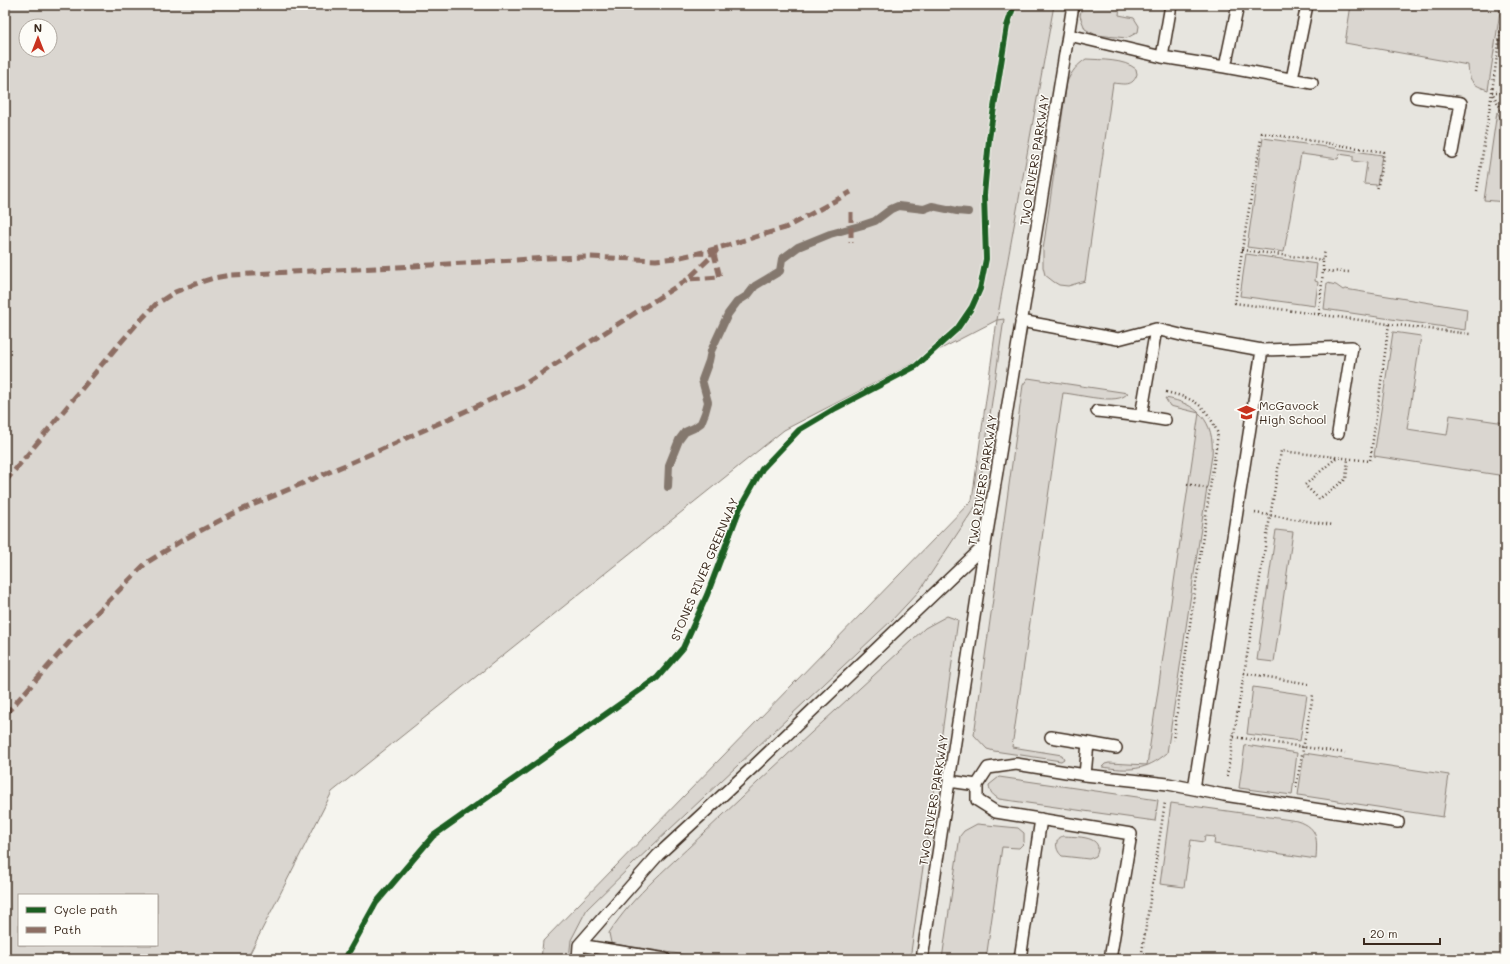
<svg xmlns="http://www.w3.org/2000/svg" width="1510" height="964" font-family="Mali,sans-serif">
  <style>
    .built { fill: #e7e5df }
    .green { fill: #dad6d0; stroke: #8a8077; fill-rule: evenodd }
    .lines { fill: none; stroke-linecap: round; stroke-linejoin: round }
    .stream { stroke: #84786e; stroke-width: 8 }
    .service-casing { stroke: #3b2a1e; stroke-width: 14 }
    .path { stroke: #3b2a1e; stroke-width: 2.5; stroke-dasharray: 1 3; stroke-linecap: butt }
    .service { stroke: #fdfcf7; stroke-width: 11 }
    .quiet { stroke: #8d6e63; stroke-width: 5; stroke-dasharray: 10 5; stroke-linecap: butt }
    .cycleway-casing { stroke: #fdfcf7; stroke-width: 8 }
    .cycleway { stroke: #1b5e20; stroke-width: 6 }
    .labels { text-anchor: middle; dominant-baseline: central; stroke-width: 3; stroke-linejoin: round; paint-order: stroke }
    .street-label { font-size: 12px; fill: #3b2a1e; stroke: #fdfcf7 }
    .poi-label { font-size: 12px; fill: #3b2a1e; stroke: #fdfcf7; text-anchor: start }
  </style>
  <rect width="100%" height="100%" fill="#f5f4ee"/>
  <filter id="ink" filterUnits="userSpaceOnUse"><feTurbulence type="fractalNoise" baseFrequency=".025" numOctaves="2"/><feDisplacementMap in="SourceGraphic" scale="8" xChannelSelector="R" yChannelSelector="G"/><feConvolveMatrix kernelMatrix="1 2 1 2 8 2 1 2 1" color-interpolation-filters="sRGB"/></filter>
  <g filter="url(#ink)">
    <path class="built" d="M1054 5H1505V959H541L543 941 977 504 997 320Z"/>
    <path class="green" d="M5 5H1054L997 320 1004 319 977 504 920 590 892 620 634 863 587 909 571 940 569 959H541L543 941 972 500 997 320 784 430 332 792 247 959H5ZM26 26H50V50H26ZM19 895H157V945H19Z
      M1082 5H1120L1119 15 1134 18 1139 26 1138 32 1127 38 1096 35 1085 29 1080 16Z
      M1351 5H1501L1488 90C1473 85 1469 82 1468 65L1345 43Z
      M1505 54V89L1500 90Z
      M1086 59C1101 60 1124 59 1136 69L1137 74C1133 87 1124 84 1113 83L1085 281 1068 286 1059 285 1054 282 1045 275 1043 267V250L1067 82C1072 71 1077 65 1086 59Z
      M1497 112 1505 126V202L1484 200Z
      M1263 138 1382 155 1377 185 1364 184 1367 163 1353 161V156L1339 154 1338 159 1301 154 1284 252 1247 247Z
      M1246 254 1317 264 1315 281 1318 282 1315 306 1240 296Z
      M1327 283 1336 285 1343 290 1345 289 1467 309 1465 330 1324 309Z
      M1393 332 1421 336 1407 429 1447 435 1450 415 1505 423V476L1374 456Z
      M1028 378 1128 393C1118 406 1079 394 1063 393L1012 747 1062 755 1064 759 1061 761 994 751 987 749 974 735 1023 385Z
      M1165 398C1197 403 1215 421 1212 455L1167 753C1146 771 1129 771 1102 767L1105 764 1109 763 1147 765 1199 413 1170 406Z
      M1276 530 1293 532 1274 662 1257 660Z
      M947 616 958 620 910 959H712L614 944 611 943 609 933C633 895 673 863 705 832 777 763 852 696 925 628Z
      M1253 687 1307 695 1300 741 1247 734Z
      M1245 745 1297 753 1292 795 1239 788Z
      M1304 753 1449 775 1443 817 1298 795Z
      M999 777 1158 800 1155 821 999 799C993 795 990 793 989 785Z
      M1171 803 1298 821C1319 828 1317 840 1316 859L1214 844 1215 837 1205 836 1204 842 1191 840 1184 887 1160 884Z
      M977 824 1018 828 1024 833V843L1019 848 1002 847 986 959H942L960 836 964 831Z
      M1063 836C1076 837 1106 835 1096 856L1089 859 1062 856C1055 850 1054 839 1063 836Z"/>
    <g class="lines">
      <path class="stream" d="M668 487 669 465 679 440 685 432 694 428 701 423 705 413 708 402 702 380 709 361 711 351 728 314 737 302 748 295 755 286 780 271 782 259 798 247 830 234 863 225 875 221 891 209 898 206 924 209 932 206 957 211 968 212"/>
      <defs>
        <path id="service" d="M1069 35 1162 57 1225 67 1312 83
          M1162 57 1171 5
          M1225 67 1238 5
          M1292 79 1307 5
          M1416 97 1461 103 1452 152
          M1156 329 1141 416 1165 420
          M1262 350 1352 347 1338 433
          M1097 411 1141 416
          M1051 737 1088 743
          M1085 775 1088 743 1116 748
          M949 781 977 785 988 768 1016 764 1085 775 1168 784 1194 789 1262 350 1189 337 1156 329 1118 339 1021 321
          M977 785V800L996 812 1131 834 1110 959
          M1194 789 1224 795 1398 822
          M579 945 665 959
          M578 959 579 945 658 855 751 769 985 545
          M922 959 985 545 1073 5
          M1020 959 1041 819"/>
      </defs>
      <use href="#service" class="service-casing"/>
      <path class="path" d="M1505 92H1492L1505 117
        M1477 191 1492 92 1504 5
        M1242 250 1323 260 1325 250
        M1323 271V260
        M1319 314 1323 271 1349 272
        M1389 324 1470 334
        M1166 392C1196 399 1206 405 1218 434L1173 740
        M1336 458 1305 485 1319 499 1346 479 1348 459
        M1187 484 1210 489
        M1255 513 1333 525
        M1244 673 1310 684
        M1234 737 1345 753
        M1227 776 1281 451 1370 461 1389 324 1235 303 1242 250 1262 133 1384 152 1377 191
        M1296 787 1313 695
        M1141 959 1165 802"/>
      <use href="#service" class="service"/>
      <path class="quiet" d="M851 212V243
        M718 248 699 253 714 254 718 248 785 228 851 192
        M5 482 103 363 135 326 156 304 175 292 198 283 214 278 230 275 397 267 548 258 589 257 656 260 676 258 699 253
        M5 715 81 629 146 563 181 541 234 513 380 450 523 385 688 279 714 254 720 277 688 279"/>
      <defs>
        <path id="cycleway" d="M345 959 376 903 433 836 657 678 683 648 707 595 740 508 762 469 799 430 836 408 916 366 957 329 972 307 980 289 986 259 984 195 989 139 1007 26 1014 5"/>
      </defs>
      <use href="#cycleway" class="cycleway-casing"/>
      <use href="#cycleway" class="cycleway"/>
    </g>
  </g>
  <defs>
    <symbol id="school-bare" viewBox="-9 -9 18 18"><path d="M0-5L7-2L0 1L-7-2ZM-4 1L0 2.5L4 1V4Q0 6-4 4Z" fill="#c8321e" stroke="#fdfcf7" stroke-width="2.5" paint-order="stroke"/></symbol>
  </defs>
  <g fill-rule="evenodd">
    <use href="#school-bare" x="1234" y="400" width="25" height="25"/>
  </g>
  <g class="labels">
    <g class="street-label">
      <text transform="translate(1034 160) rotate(-81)">TWO RIVERS PARKWAY</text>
      <text transform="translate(982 480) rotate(-81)">TWO RIVERS PARKWAY</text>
      <text transform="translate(704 569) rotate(-67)">STONES RIVER GREENWAY</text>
      <text transform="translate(933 800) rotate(-81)">TWO RIVERS PARKWAY</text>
    </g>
    <g class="poi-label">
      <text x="1259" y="405">McGavock<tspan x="1259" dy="14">High School</tspan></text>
    </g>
  </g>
  <rect width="1510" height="964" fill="none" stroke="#fdfcf7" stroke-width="20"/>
  <rect x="10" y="10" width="1490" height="944" fill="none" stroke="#3b2a1e" stroke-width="1.5" filter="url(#ink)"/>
  <rect x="18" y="894" width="140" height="52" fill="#fdfcf7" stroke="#afa8a0"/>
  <rect x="26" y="907" width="20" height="6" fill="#1b5e20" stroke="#afa8a0"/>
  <text x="54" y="914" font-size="12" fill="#3b2a1e">Cycle path</text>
  <rect x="26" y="927" width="20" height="6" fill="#8d6e63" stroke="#afa8a0"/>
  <text x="54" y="934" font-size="12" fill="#3b2a1e">Path</text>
  <g transform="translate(38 38)"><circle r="19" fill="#fdfcf7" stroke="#afa8a0"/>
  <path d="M0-3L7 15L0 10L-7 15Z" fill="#c8321e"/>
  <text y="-6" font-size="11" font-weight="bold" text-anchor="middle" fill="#3b2a1e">N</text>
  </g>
  <path d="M1364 938v6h76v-6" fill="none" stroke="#3b2a1e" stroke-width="2"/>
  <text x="1370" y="938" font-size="12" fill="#3b2a1e" stroke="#fdfcf7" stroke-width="3" paint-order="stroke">20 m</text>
</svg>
